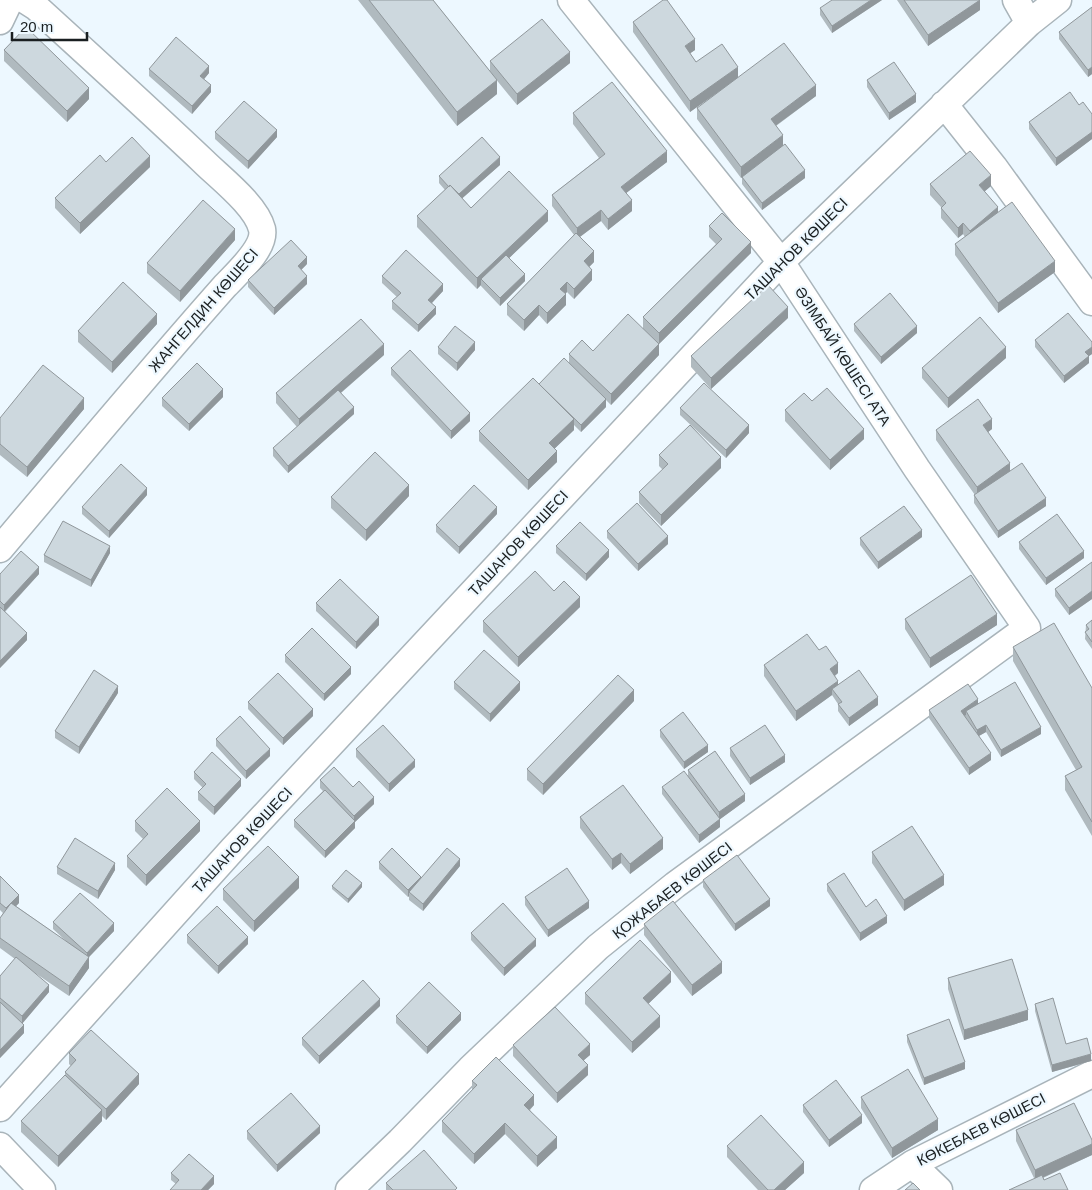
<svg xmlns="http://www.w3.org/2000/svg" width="1092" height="1190" font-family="Helvetica,sans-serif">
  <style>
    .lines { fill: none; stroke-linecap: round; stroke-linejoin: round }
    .minor-casing { stroke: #a9b4ba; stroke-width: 29 }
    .minor { stroke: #fff; stroke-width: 26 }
    .wall { fill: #b0babf }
    .shaded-wall { fill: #90979b }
    .building { fill: #cdd8de; stroke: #90979b }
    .labels { text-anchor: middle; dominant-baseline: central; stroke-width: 4.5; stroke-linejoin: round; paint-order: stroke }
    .street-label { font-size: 15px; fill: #1a1f21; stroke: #edf8ff }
  </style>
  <rect width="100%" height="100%" fill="#edf8ff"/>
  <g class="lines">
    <defs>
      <path id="minor" d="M1016 0 1029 23
        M0 21 10 0
        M944 104 994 167 1092 302
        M0 549C74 461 148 373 224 287 236 274 266 248 262 229 256 205 220 178 203 161 148 109 92 58 36 7L25 0
        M0 1108 232 850 781 262 1029 23 1058 0
        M0 1146 42 1190
        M912 1164 939 1190
        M349 1190 400 1141 470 1069 598 947 675 885 1027 628 917 469 781 262 571 0
        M873 1190 912 1164 1092 1074"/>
    </defs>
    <use href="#minor" class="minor-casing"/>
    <use href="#minor" class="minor"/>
  </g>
  <path class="wall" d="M358 0H433L490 71V61L570 63 517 105 490 72 497 94 457 126Z
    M882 0 832 33 820 15V8Z
    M897 0H980V10L928 46Z
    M1092 7V74L1088 77 1059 39V32Z
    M633 22 695 50 690 53 696 62 738 77 816 96 776 126 783 145 805 178 762 210 742 184V177L741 178 697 119V108L722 89 690 112 633 32Z
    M4 50 89 99 67 122 4 61Z
    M149 69 209 73 204 79 211 92 192 114 149 76Z
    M867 80 916 102 889 120 867 87Z
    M1079 105 1092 114V139L1056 166 1029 129V122Z
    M573 113 667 162 626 193 632 211 608 230 601 221 580 237 594 262 589 267 592 280 574 299 567 292 565 294 566 305 547 324 539 315 524 331 507 315V304L574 235 552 206V195L599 158 573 124Z
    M215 132 277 137 248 169 215 139Z
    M106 162 150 167 80 234 55 208V198Z
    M500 165 462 198 471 208 548 221 509 258 525 281 500 306 481 286V285L477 289 417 227V216L445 190 439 183V176Z
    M930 184 991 186 984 192 998 213 1055 272 998 313 955 255V244L965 237 963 234 958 238 941 218V207L930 195Z
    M709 226 751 253 659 344V355L611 405 606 400V407L581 432 574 425V430L554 449 557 462 528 490 479 441V431L539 384 569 363V354L593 351 643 328V317L716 244 709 237Z
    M235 240 180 302 147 273V263Z
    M307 264 301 270 307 284 274 315 248 287V280Z
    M382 276 443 291 432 303 436 314 418 332 392 309V301L397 297 382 283Z
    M788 318 711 389 691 367V356Z
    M157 324 112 373 78 342V331Z
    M854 324 917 333 881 364 854 331Z
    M1035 340 1092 342V354L1089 356V363L1064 383 1035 347Z
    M438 347 475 350 457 371 438 354Z
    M384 355 341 393 354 414 288 473 273 456V448L297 427 276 403V393Z
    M1006 358 948 408 922 378V368Z
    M391 368 470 421 451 439 391 375Z
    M223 397 189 431 162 406V398Z
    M812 401 864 439 830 470 785 421V410Z
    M680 408 749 433 726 458 680 415Z
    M84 409 27 477 0 455V418Z
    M992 429 988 432 1010 471 1046 506 998 538 974 503V495H975L936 440V430Z
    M659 455 721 468 661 526 639 503V492L663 470 659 466Z
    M147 495 109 538 82 514V507Z
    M409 496 366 541 331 508V497Z
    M497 514 459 554 436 532V525Z
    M607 531 668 544 638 571 607 538Z
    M922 537 878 569 860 545V538Z
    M1019 542 1084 558 1046 585 1019 549Z
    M556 546 609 557 586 581 556 553Z
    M110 553 91 587 44 562V555Z
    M1092 562V599L1069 615 1055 596V589Z
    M0 574H39L5 612 27 640 0 668Z
    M554 591 580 607 518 667 483 632V621Z
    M316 603 379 625 356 649 316 611Z
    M905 619 997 625 930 668 905 629Z
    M1092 620V649L1085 639 1086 625Z
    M1013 647 1092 688V836L1065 790V776L1076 770 1013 661Z
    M819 650 838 673 835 676 838 684 878 705 849 726 838 711V704L832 695 796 721 764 676V665Z
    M285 655 351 674 324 701 285 662Z
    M454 682 520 690 490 722 454 689Z
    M118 693 79 754 55 738V731Z
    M634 701 543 795 527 780V769Z
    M248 702 313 716 283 745 248 709Z
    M978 703 1041 734 1001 757 986 732 979 736 991 760 969 775 929 718V710Z
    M660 730 708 752 684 769 660 737Z
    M216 739 270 756 246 779 216 746Z
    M730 748 785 762 750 785 730 756Z
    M356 749 415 767 389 792 356 757Z
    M688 770 745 801 720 819V827L699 843 662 794V787L688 777Z
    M194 772 241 786 214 815 198 800V792L203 788 194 779Z
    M320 780 353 787 374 804 355 822V828L325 858 294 827V820L323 791 320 788Z
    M580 817 663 849 630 874 621 863 612 870 580 828Z
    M135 821 200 831 146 886 127 867V856L143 839 135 831Z
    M872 852 944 885 904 911 872 863Z
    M379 862 421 878 460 866 423 911 409 900V896L408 897 379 869Z
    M57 867 115 870 98 899 57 874Z
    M0 876 19 903 16 906 67 942 53 929V922L114 931 89 957V968L69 996 32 971 49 992 22 1023 24 1033 0 1058V976L15 959 0 948V918L3 913 0 910Z
    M703 880 770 906 735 931 703 887Z
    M827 884 866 907 887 923 860 941 827 891Z
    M332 886 362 887 348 903 332 889Z
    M299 888 254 932 223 900V889Z
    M525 897 589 908 548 937 525 905Z
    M644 924 722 973 692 996 644 935Z
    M471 933 536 946 504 976 471 940Z
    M187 935 248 944 218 974 187 943Z
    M948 978 1028 1020 964 1040 948 989Z
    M671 982 648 1004 660 1027 632 1053 585 1004V993Z
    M1035 1004 1066 1044 1091 1061 1052 1072 1035 1011Z
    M380 1006 319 1064 302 1045V1038Z
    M396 1016 461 1020 427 1054 396 1023Z
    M907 1035 965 1069 924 1085 907 1042Z
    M513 1045 590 1055 584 1060 588 1075 557 1103 513 1056Z
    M69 1053 139 1084 106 1120 102 1116V1121L58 1167 21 1132V1121L65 1076V1072L71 1066 69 1064Z
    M472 1081 534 1105 530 1110 557 1148 537 1167 505 1134 474 1164 442 1132V1121L472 1090Z
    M861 1097 938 1130 892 1158 861 1108Z
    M803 1105 862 1123 829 1147 803 1112Z
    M1016 1130 1092 1140V1155L1043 1178 1044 1180 1068 1190 1034 1178 1016 1141Z
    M247 1131 320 1133 277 1172 247 1139Z
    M727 1146 804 1173 785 1190H758L727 1157Z
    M171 1173 214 1184 208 1190H170L176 1184 171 1180Z
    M386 1183 457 1190H386Z"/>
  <path class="shaded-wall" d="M871 0H882L832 33V26Z
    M980 0V10L928 46V35Z
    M695 39V50L685 57V46Z
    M570 52V63L517 105V94Z
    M209 66V73L200 84V76Z
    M738 67V78L690 112V101Z
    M1092 67V74L1088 77V70Z
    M497 80V94L457 126V112Z
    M211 85V92L192 114V106Z
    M816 85V96L771 129V119Z
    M89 88V99L67 122V111Z
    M916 94V102L889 120V113Z
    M277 130V137L248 169V161Z
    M1092 132V139L1056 166V158Z
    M783 135V146L741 178V167Z
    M667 151V162L621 197V187Z
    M150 156V167L80 234V223Z
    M500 157V165L457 203V196Z
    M805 170V178L762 210V203Z
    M991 175V186L979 196V185Z
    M632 200V211L608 230V219Z
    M998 207V218L970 242V231Z
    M601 210V221L577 239V228Z
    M548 211V221L484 282 481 279V285L477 289V278Z
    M963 223V234L958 238V228Z
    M235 229V240L180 302V291Z
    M751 242V253L659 344V333Z
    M594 251V262L584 272V261Z
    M307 257V264L298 273V266Z
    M1055 261V272L998 313V303Z
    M592 270V280L574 299V289Z
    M525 274V281L500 306V298Z
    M307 276V284L274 315V308Z
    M567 282V292L560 299V289Z
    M443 284V291L428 307V300Z
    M566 294V305L547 324V313Z
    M539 305V315L524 331V320Z
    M436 307V314L418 332V325Z
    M788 307V318L711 389V378Z
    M157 314V324L112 373V362Z
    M917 326V333L881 364V357Z
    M475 342V350L457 371V363Z
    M384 344V355L299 429V419Z
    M659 344V355L611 405V394Z
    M1006 347V358L948 408V398Z
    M1092 347V354L1089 356V363L1064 383V376L1085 352Z
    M223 389V397L189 431V424Z
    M84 398V409L27 477V467Z
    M606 399V407L581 432V425Z
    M354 407V414L288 473V466Z
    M470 413V421L451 439V431Z
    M574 419V430L549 454V443Z
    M992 419V429L983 436V425Z
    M749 425V433L726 458V450Z
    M864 429V439L830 470V460Z
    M557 451V462L528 490V480Z
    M721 457V468L661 526V515Z
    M1010 463V474L977 498V487Z
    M409 485V496L366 541V530Z
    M147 488V495L109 538V531Z
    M1046 498V506L998 538V531Z
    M497 507V514L459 554V547Z
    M922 530V537L878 569V562Z
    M668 536V544L638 571V564Z
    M110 546V553L91 587V580Z
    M609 550V557L586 581V574Z
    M1084 551V558L1046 585V578Z
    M39 567V574L4 612V605Z
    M1092 591V599L1069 615V608Z
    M580 597V607L518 667V657Z
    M997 614V625L930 668V658Z
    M379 617V625L356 649V642Z
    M27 633V640L0 668V661Z
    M838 663V673L830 679V669Z
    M351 667V674L324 701V694Z
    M838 681V691L832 689V695L796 721V711Z
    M520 682V690L490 722V714Z
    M118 686V693L79 754V747Z
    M634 690V701L543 795V784Z
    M878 697V705L849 726V718Z
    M978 699V706L966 711V715L961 718V711Z
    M313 709V716L283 745V738Z
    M986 725V732L977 737V730Z
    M1041 727V734L1001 757V750Z
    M708 745V752L684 769V762Z
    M270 749V756L246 779V771Z
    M991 753V760L969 775V768Z
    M785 755V762L750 785V778Z
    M415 760V767L389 792V784Z
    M241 779V786L214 815V807Z
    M745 794V801L719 820V812Z
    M374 797V804L355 822V828L325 858V851L354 822V816Z
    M720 819V827L699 843V835Z
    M200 821V831L146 886V875Z
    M663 838V849L630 874V864Z
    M621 853V863L612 870V859Z
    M460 859V866L423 911V904Z
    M115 863V870L98 899V891Z
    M944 875V885L904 911V900Z
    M299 877V888L254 932V921Z
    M421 877V884L409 892V896L408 897V890Z
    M362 883V887L348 903V899Z
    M19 895V903L6 916V908Z
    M770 899V906L735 931V924Z
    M589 901V908L548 937V930Z
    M887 916V923L860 941V933Z
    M114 923V931L89 957V968L69 996V986L87 960V953Z
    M248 937V944L218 974V966Z
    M536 939V946L504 976V968Z
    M722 962V973L692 996V985Z
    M671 972V982L643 1009V998Z
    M49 985V992L22 1024V1016Z
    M380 999V1006L319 1064V1056Z
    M1028 1010V1020L964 1040V1030Z
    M461 1013V1020L427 1054V1047Z
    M660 1016V1027L632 1053V1042Z
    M24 1025V1033L0 1058V1050Z
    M590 1044V1055L578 1065V1055Z
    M1091 1054V1061L1052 1072V1065Z
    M965 1062V1069L924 1085V1078Z
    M588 1065V1075L557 1103V1093Z
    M139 1074V1084L106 1120V1109Z
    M534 1095V1105L524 1115V1105Z
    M102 1110V1121L58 1167V1156Z
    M862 1115V1123L829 1147V1140Z
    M938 1119V1130L892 1158V1148Z
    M505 1123V1134L474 1164V1154Z
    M320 1126V1133L277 1172V1165Z
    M557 1137V1148L537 1167V1156Z
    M1092 1144V1155L1035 1181V1170Z
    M804 1162V1173L785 1190H774Z
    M214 1176V1184L208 1190H201Z"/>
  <path class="building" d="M369 0H433L497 80 457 112Z
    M663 0H667L695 39 685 46 696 62 722 44 738 67 690 101 633 22Z
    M832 0H871L832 26 820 8Z
    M904 0H980L928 35Z
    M1092 7V67L1088 70 1059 32Z
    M542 19 570 52 517 94 490 61Z
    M26 27 89 88 67 111 4 50Z
    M176 37 209 66 200 76 211 85 192 106 149 69Z
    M784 43 816 85 771 119 783 135 741 167 697 108Z
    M894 62 916 94 889 113 867 80Z
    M612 82 667 151 621 187 632 200 608 219 601 210 577 228 552 195 605 154 573 113Z
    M1070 92 1079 105 1083 102 1092 114V132L1056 158 1029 122Z
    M244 101 277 130 248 161 215 132Z
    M132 137 150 156 80 223 55 198 100 155 106 162Z
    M482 137 500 157 459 194 450 185 449 187 439 176Z
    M785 144 805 170 762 203 742 177Z
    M970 151 991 175 979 185 998 207 970 231 963 223 958 228 941 208 946 203 930 184Z
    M509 171 548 211 477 278 417 216 450 185 471 208Z
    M203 200 235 229 180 291 147 263Z
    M1012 202 1055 261 998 303 955 244Z
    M722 213 751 242 659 333 643 317 722 239 709 226Z
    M576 233 594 251 584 261 592 270 574 289 567 282 560 289 566 294 547 313 539 305 524 320 507 304Z
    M291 240 307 257 298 266 307 276 274 308 248 280Z
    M406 250 443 284 428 300 436 307 418 325 392 301 401 293 382 276Z
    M506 255 525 274 500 298 481 279Z
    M123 282 157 314 112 362 78 331Z
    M768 285 788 307 711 378 691 356Z
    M890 293 917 326 881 357 854 324Z
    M1068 313 1092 342V347L1085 352 1089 356 1064 376 1035 340Z
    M628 314 659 344 611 394 569 354 582 340 593 351Z
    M980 317 1006 347 948 398 922 368Z
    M361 319 384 344 299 419 276 393Z
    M455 326 475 342 457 363 438 347Z
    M410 350 470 413 451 431 391 368Z
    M564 358 606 399 581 425 539 384Z
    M197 363 223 389 189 424 162 398Z
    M43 365 84 398 27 467 0 444V418Z
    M533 378 574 419 549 443 557 451 528 480 479 431Z
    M704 383 749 425 726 450 680 408Z
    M827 388 864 429 830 460 785 410 804 393 812 401Z
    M338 390 354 407 288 466 273 448Z
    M978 399 992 419 983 425 1010 463 977 487 936 430Z
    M690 425 721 457 661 515 639 492 668 464 659 455Z
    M375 452 409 485 366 530 331 497Z
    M1022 463 1046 498 998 531 974 495Z
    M121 464 147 488 109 531 82 507Z
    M474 485 497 507 459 547 436 525Z
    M637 503 668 536 638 564 607 531Z
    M904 506 922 530 878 562 860 538Z
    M1057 514 1084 551 1046 578 1019 542Z
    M63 521 110 546 91 580 44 555Z
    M580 522 609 550 586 574 556 546Z
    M21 551 39 567 4 605 0 601V574Z
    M1092 562V591L1069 608 1055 589Z
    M535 571 554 591 564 581 580 597 518 657 483 621Z
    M971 575 997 614 930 658 905 619Z
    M340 579 379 617 356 642 316 603Z
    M0 607 27 633 0 661Z
    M1092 620V642L1085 632 1089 629 1086 625Z
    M1054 623 1092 688V822L1065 776 1082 767 1013 647Z
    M312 628 351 667 324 694 285 655Z
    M807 634 819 650 826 646 838 663 830 669 838 681 796 711 764 665Z
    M484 650 520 682 490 714 454 682Z
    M94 670 118 686 79 747 55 731Z
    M859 670 878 697 849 718 838 704 842 702 832 689Z
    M278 673 313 709 283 738 248 702Z
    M618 675 634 690 543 784 527 769Z
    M1015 682 1041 727 1001 750 986 725 977 730 966 711Z
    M968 684 978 699 961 711 991 753 969 768 929 710Z
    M683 712 708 745 684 762 660 730Z
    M240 716 270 749 246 771 216 739Z
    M383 725 415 760 389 784 356 749Z
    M765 725 785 755 750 778 730 748Z
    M715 751 745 794 719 812 688 770Z
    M212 752 241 779 214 807 198 792 206 784 194 772Z
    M334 767 353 787 359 781 374 797 354 816 320 780Z
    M684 771 720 819 699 835 662 787Z
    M623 785 663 838 630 864 621 853 612 859 580 817Z
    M167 788 200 821 146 875 127 856 148 834 135 821Z
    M325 790 355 821 325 851 294 820Z
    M912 826 944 875 904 900 872 852Z
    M75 838 115 863 98 891 57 867Z
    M268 846 299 877 254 921 223 889Z
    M392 848 421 877 408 890 379 862Z
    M447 848 460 859 423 904 409 892Z
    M737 855 770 899 735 924 703 880Z
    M567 868 589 901 548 930 525 897Z
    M346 870 362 883 348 899 332 886Z
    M844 873 866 907 876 899 887 916 860 933 827 884Z
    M0 876 19 895 6 908 0 903Z
    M80 893 114 923 87 953 53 922Z
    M673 901 722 962 692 985 644 924Z
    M11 903 89 957 69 986 0 938V918Z
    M503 903 536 939 504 968 471 933Z
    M217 906 248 937 218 966 187 935Z
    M640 940 671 972 643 998 660 1016 632 1042 585 993Z
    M16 957 49 985 22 1016 0 998V976Z
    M1012 959 1028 1010 964 1030 948 978Z
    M363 980 380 999 319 1056 302 1038Z
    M429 982 461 1013 427 1047 396 1016Z
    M1053 998 1066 1044 1087 1038 1091 1054 1052 1065 1035 1004Z
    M0 1002 24 1025 0 1050Z
    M555 1007 590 1044 578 1055 588 1065 557 1093 513 1045Z
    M949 1019 965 1062 924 1078 907 1035Z
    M91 1030 139 1074 106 1109 65 1072 76 1060 69 1053Z
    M496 1057 534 1095 524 1105 557 1137 537 1156 505 1123 474 1154 442 1121 477 1085 472 1081Z
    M908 1069 938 1119 892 1148 861 1097Z
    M65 1075 102 1110 58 1156 21 1121Z
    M836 1080 862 1115 829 1140 803 1105Z
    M291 1093 320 1126 277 1165 247 1131Z
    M1074 1103 1092 1140V1144L1035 1170 1016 1130Z
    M761 1115 804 1162 774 1190H768L727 1146Z
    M424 1150 457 1188 455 1190H393L386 1183Z
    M189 1154 214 1176 201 1190H170L179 1180 171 1173Z
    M1060 1173 1068 1190H1009L1042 1175 1044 1180Z
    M913 1183 920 1190H905Z"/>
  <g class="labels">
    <g class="street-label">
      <text transform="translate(796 249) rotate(-45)">ТАШАНОВ КӨШЕСІ</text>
      <text transform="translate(203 310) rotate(-49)">ЖАНГЕЛДИН КӨШЕСІ</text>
      <text transform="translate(843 356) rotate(57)">ӘЗІМБАЙ КӨШЕСІ АТА</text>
      <text transform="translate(518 543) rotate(-47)">ТАШАНОВ КӨШЕСІ</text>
      <text transform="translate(242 840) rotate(-47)">ТАШАНОВ КӨШЕСІ</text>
      <text transform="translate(672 890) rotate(-38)">ҚОЖАБАЕВ КӨШЕСІ</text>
      <text transform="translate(981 1129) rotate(-27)">КӨКЕБАЕВ КӨШЕСІ</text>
    </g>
  </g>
  <path d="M12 32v8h75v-8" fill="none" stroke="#1a1f21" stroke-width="2.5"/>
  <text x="20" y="32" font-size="15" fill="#1a1f21" stroke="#edf8ff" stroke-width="4" paint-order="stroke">20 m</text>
</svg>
